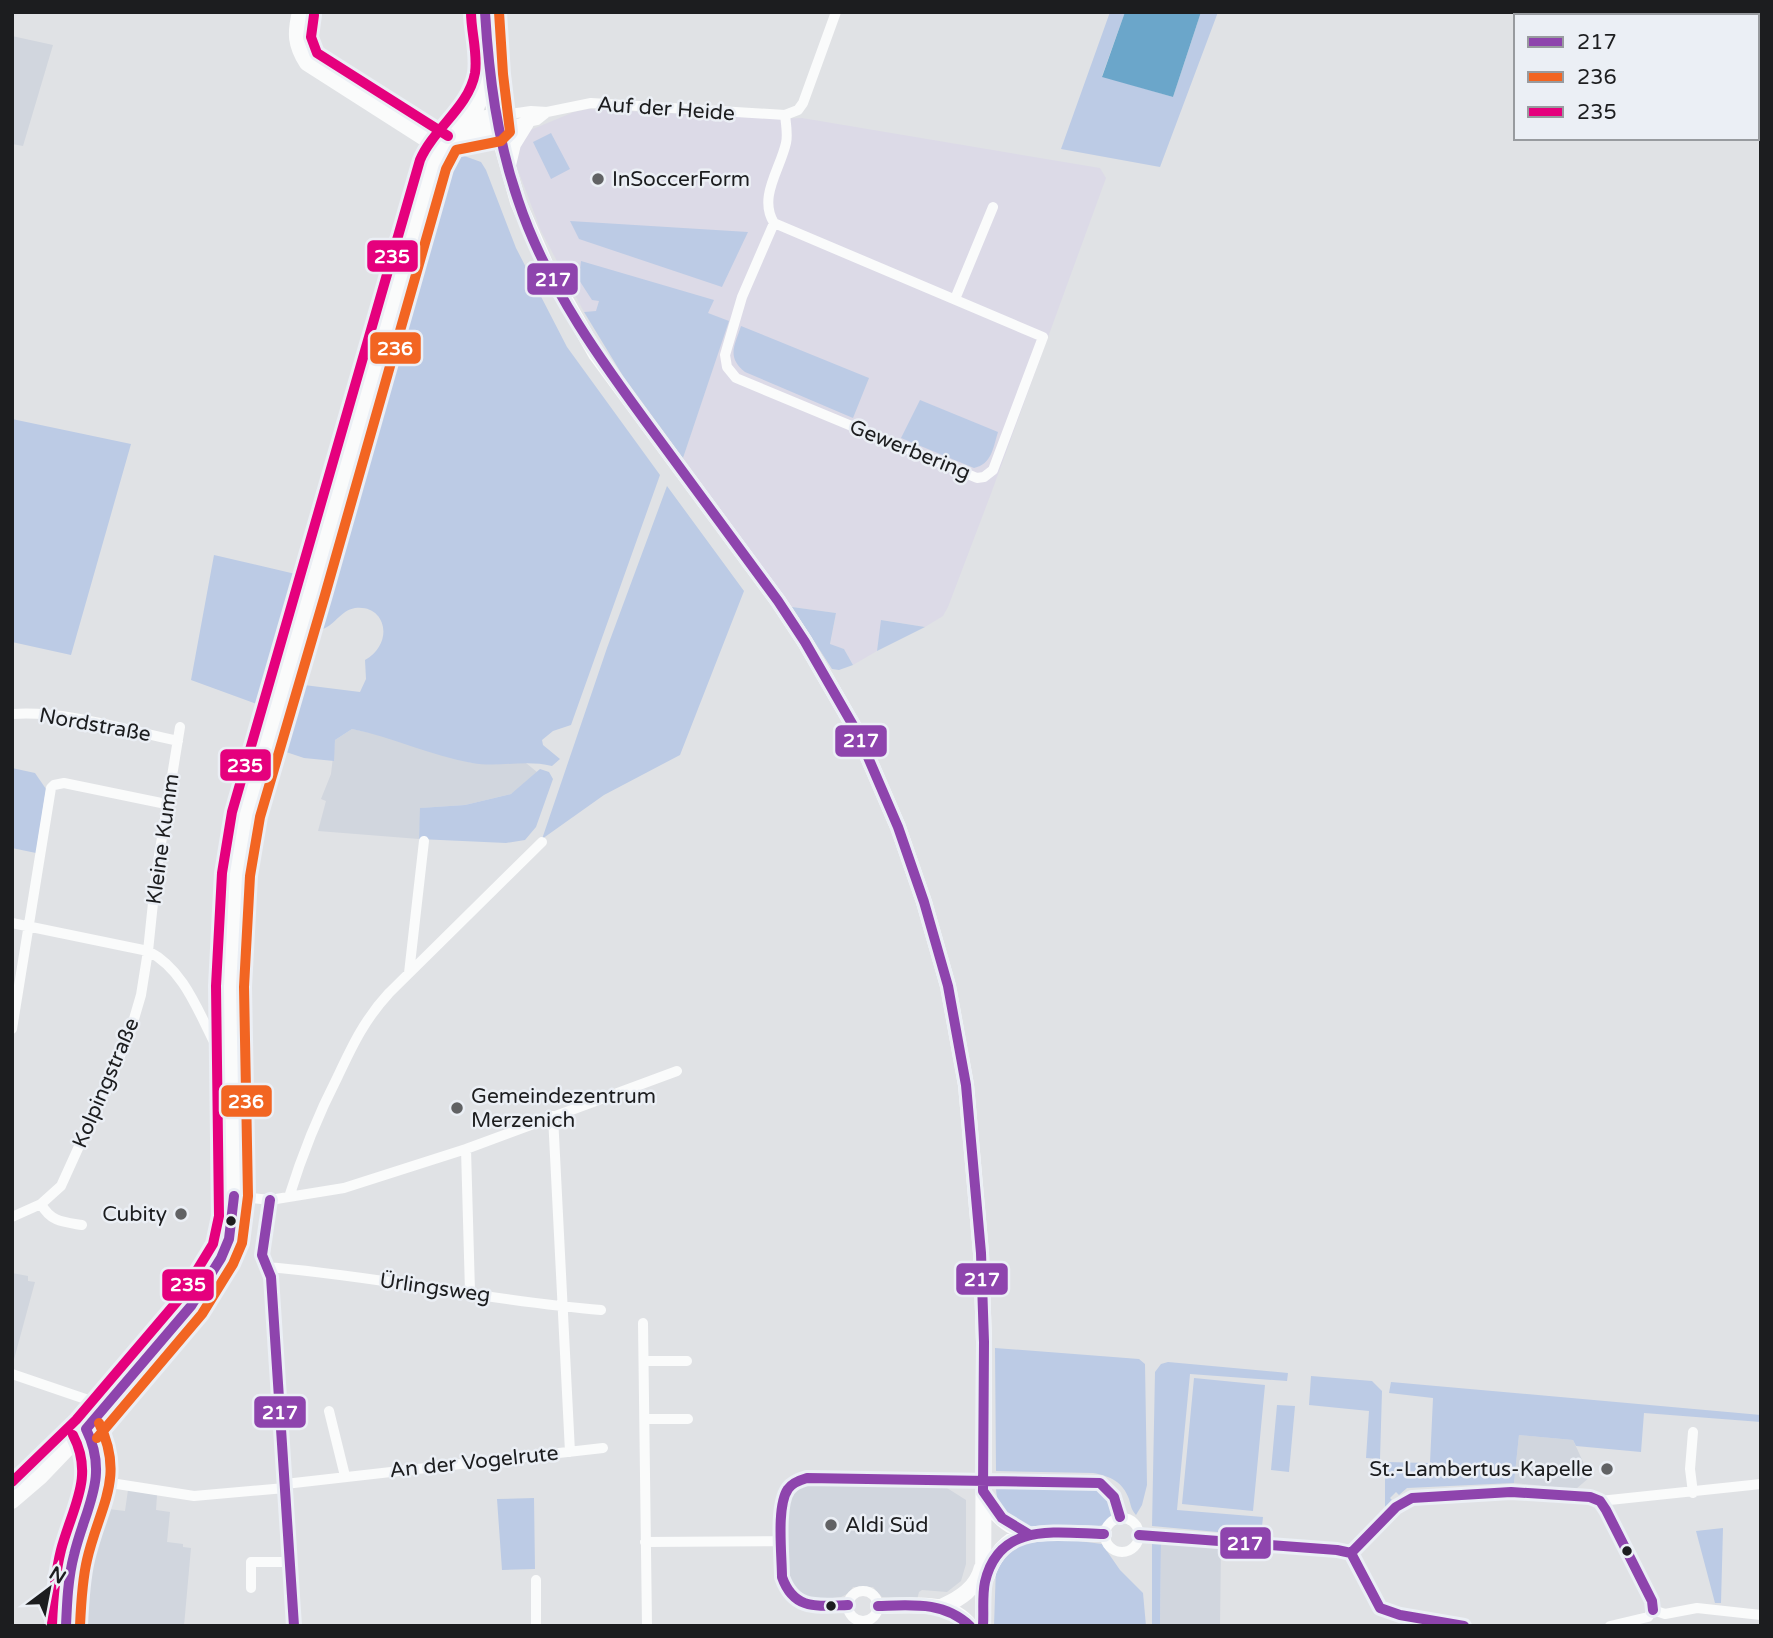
<svg xmlns="http://www.w3.org/2000/svg" width="1773" height="1638" font-family="'Varela Round',sans-serif">
  <style>
    .built { fill: #d1d6de }
    .industrial { fill: #dcdae7 }
    .green { fill: #bccbe5 }
    .water { fill: #6ba6ca }
    .lines { fill: none; stroke-linecap: round; stroke-linejoin: round }
    .street { stroke: #fafbfb; stroke-width: 10 }
    .secondary { stroke: #fafbfb; stroke-width: 16 }
    .bus-1-casing { stroke: #ebeff5; stroke-width: 16 }
    .bus-2-casing { stroke: #ebeff5; stroke-width: 16 }
    .bus-3-casing { stroke: #ebeff5; stroke-width: 16 }
    .bus-1 { stroke: #8e44ad; stroke-width: 10 }
    .bus-2 { stroke: #f26522; stroke-width: 10 }
    .bus-3 { stroke: #e5007d; stroke-width: 10 }
    .poi-dot { fill: #616264; stroke: #ebeff5; stroke-width: 2.5 }
    .bus-dot { fill: #1c1d1f; stroke: #ebeff5; stroke-width: 2.5 }
    .labels { text-anchor: middle; dominant-baseline: central; stroke-width: 5; stroke-linejoin: round; paint-order: stroke }
    .street-label { font-size: 21px; fill: #1c1d1f; stroke: #ebeff5 }
    .poi-label { font-size: 21px; fill: #1c1d1f; stroke: #ebeff5; text-anchor: start }
    .line-badge { stroke: #ebeff5; stroke-width: 2.5 }
    .badge-label { font-size: 19px; text-anchor: middle; font-weight: bold; fill: #fff }
  </style>
  <rect width="100%" height="100%" fill="#e0e2e5"/>
  <path class="built" d="M12 36 53 45 23 146 12 144Z
    M352 729 381 735 472 763H526L537 772 523 787 511 794 465 805 421 808 419 839 318 831 326 801 321 799 331 774 335 740Z
    M12 1273 28 1276V1281L35 1282 13 1363Z
    M1519 1435 1573 1440 1590 1477 1576 1489 1514 1483Z
    M810 1484 926 1485 947 1488 966 1500V1564L961 1581 947 1592 922 1590 919 1592 917 1600 882 1597 873 1587H853L849 1593 841 1597 816 1600 806 1599 797 1594 790 1586 787 1573 788 1512 789 1502 797 1490Z
    M128 1490 157 1495 156 1510 170 1512 167 1542 183 1544V1547L191 1548 184 1626H73L75 1565H85L100 1508 125 1511Z
    M1161 1543 1221 1549 1220 1626H1160Z"/>
  <path class="industrial" d="M589 109 777 119 802 118 1100 168 1106 178 992 491 948 607 943 616 925 627 882 620 877 651 853 665 844 649 830 645 836 613 792 607 683 458 728 321 690 307 584 312 541 231 516 165 517 147 528 131 574 112Z"/>
  <path class="green" d="M1110 12H1125L1102 76 1173 97 1201 12H1218L1160 167 1061 149Z
    M551 133 570 169 551 179 533 142Z
    M456 153 481 162 486 170 516 248 567 347 660 475 571 725 553 731 542 740 543 745 560 759 552 766C525 759 499 768 472 763 431 756 393 737 352 729L335 740 334 761 304 758 280 750 282 738 274 735 288 683 360 692 366 679 365 660C395 643 386 604 355 608 340 611 336 624 323 629L312 656 300 654 441 161 447 155Z
    M570 221 748 232 722 287 579 239Z
    M581 261 714 300 708 313 729 321 683 458 623 376 584 312 596 311 599 301 592 300 579 280Z
    M741 326 869 378 853 418 745 372C726 357 735 345 741 326Z
    M920 400 998 432C993 448 992 464 974 468L901 438Z
    M12 419 131 444 71 655 12 642Z
    M667 486 744 591 680 755 604 795 542 839 607 648Z
    M214 555 304 576 265 707 191 680Z
    M792 607 836 613 830 644 844 649 853 665 839 670 832 669Z
    M881 620 925 627 877 651Z
    M12 768 35 773 46 789 36 853 12 848Z
    M540 769 549 772 553 779 536 827 525 840 506 843 419 839 420 808 465 805 511 794Z
    M995 1348 1139 1359 1145 1364 1147 1485 1142 1505 1136 1515C1131 1509 1131 1506 1129 1499 1123 1482 1110 1476 1093 1473L996 1471Z
    M1168 1362 1288 1373 1287 1381 1190 1374 1177 1510 1263 1517 1261 1536 1152 1526 1155 1372 1161 1364Z
    M1311 1376 1372 1381 1382 1391 1380 1459 1366 1458 1369 1411 1309 1405Z
    M1194 1378 1265 1385 1253 1511 1182 1504Z
    M1391 1382 1761 1415V1422L1644 1413 1641 1452 1576 1446 1573 1440 1519 1435 1514 1483 1407 1488 1399 1495 1396 1492 1390 1498 1393 1501 1385 1507V1462L1430 1463 1433 1398 1389 1393Z
    M1277 1405 1295 1406 1289 1472 1271 1470Z
    M1034 1486 1100 1490 1111 1502V1516C1107 1521 1104 1525 1099 1526 1085 1530 1029 1530 1017 1523 1004 1516 996 1502 996 1488Z
    M534 1498 535 1569 502 1570 497 1499Z
    M1723 1528 1721 1603H1715L1696 1531Z
    M1040 1540H1071L1102 1544 1120 1570 1143 1593 1146 1626H994L996 1567 1016 1546Z
    M1161 1543 1160 1626H1152V1544Z"/>
  <path class="water" d="M1125 12H1201L1173 97 1102 77Z"/>
  <g class="lines">
    <path class="street" d="M495 116 531 111 547 112 591 103 785 115 798 110 803 103 836 12
      M497 128 537 120 547 112
      M774 223 742 297 725 355 727 367 736 378 977 478 984 477 993 470 1043 337 774 223C758 197 780 170 786 143 788 135 786 124 785 115
      M955 299 993 207
      M12 714C65 710 126 730 178 741
      M12 923 148 951C187 971 200 1018 221 1055L232 1063
      M409 973 424 841
      M12 1029 51 788 54 785 64 783 166 804
      M553 1116 570 1452
      M466 1149 470 1292
      M234 1196 270 1200 344 1188 466 1149 677 1071
      M289 1197C302 1155 318 1115 338 1076 353 1044 365 1019 389 993L542 842
      M270 1200 262 1255 271 1277 294 1626
      M41 1204C51 1222 63 1222 82 1225
      M12 1217 41 1204 61 1186 115 1067 129 1036 141 995 148 951 156 874 180 727
      M267 1267C379 1276 490 1301 601 1310
      M643 1323 647 1626
      M644 1361H687
      M12 1374 106 1406
      M329 1411 345 1476
      M645 1419H688
      M1693 1432 1690 1469 1693 1493
      M98 1481 194 1496 285 1488
      M285 1484 603 1448
      M1600 1501 1606 1510 1652 1601 1653 1610
      M1105 1535a17 17 0 1 1 34 0a17 17 0 1 1-34 0Z
      M1139 1535 1337 1550 1351 1553
      M645 1542 783 1541
      M1351 1553C1359 1546 1369 1538 1377 1529 1388 1517 1395 1504 1412 1498L1511 1492 1590 1497 1600 1501 1761 1484
      M1351 1553 1380 1608C1406 1620 1437 1619 1465 1626
      M536 1580V1626
      M251 1588V1562H290
      M848 1606a15 15 0 1 1 30 0a15 15 0 1 1-30 0Z
      M848 1605C819 1605 790 1612 782 1577 783 1557 778 1502 788 1489 793 1483 800 1480 807 1478L1100 1483C1114 1492 1118 1501 1120 1517
      M1653 1610 1665 1614 1697 1608 1761 1615
      M66 1626C67 1602 69 1578 74 1555 84 1513 114 1471 86 1429
      M1610 1626 1648 1617 1653 1610"/>
    <path class="secondary" d="M300 12C295 33 295 44 307 63L440 148
      M485 12 489 76 497 128 518 202 546 266 596 354 778 601 805 642 858 734 898 827 924 902 948 986 966 1085 981 1253 984 1342 983 1626
      M465 122 476 108 488 79
      M447 138 497 128
      M508 165 513 144 526 123
      M984 1494C994 1516 1008 1526 1030 1535
      M12 1501 40 1477 86 1429 191 1306 226 1249 233 1217 230 987 236 874 246 814 305 609 312 591 433 164C449 127 456 124 495 116
      M987 1576C991 1562 1002 1545 1016 1538 1034 1530 1083 1534 1104 1534
      M878 1606C909 1606 949 1599 970 1626
      M941 1607C960 1599 977 1588 982 1567"/>
    <defs>
      <path id="bus-1" d="M485 12C489 77 497 139 518 200 547 288 604 365 658 438 698 492 738 547 778 601L805 642 858 734 898 827 924 902 948 986 966 1085 981 1253 984 1342 983 1491 1002 1518 1030 1535
        M270 1200 262 1255 271 1277 294 1626
        M86 1429 191 1306 221 1258 229 1239 234 1196
        M1139 1535 1337 1550 1351 1553
        M1351 1553 1396 1507 1412 1498 1511 1492 1590 1497 1600 1501 1606 1510 1652 1601 1653 1610
        M1351 1553 1380 1608 1400 1615 1464 1626
        M848 1605C818 1606 794 1611 782 1577 782 1556 776 1506 788 1489 792 1483 800 1480 807 1478L1100 1483 1114 1497 1120 1517
        M878 1606C911 1605 944 1601 970 1626
        M66 1626C67 1602 68 1578 74 1555 85 1508 110 1477 86 1429
        M983 1626C984 1611 982 1596 985 1582 999 1521 1057 1533 1104 1534"/>
      <path id="bus-2" d="M97 1438 202 1314 233 1264 242 1243 248 1196 244 987 250 876 260 817 325 595 446 169 456 150 501 141 510 132 503 74 499 12
        M80 1626C81 1604 82 1581 87 1560 99 1507 126 1478 99 1423"/>
      <path id="bus-3" d="M314 15 311 37 317 53 448 136
        M12 1482 76 1420 180 1298 213 1244 219 1216 216 986 222 873 232 812 420 160C433 129 469 107 475 73 478 53 471 32 471 12
        M52 1625C53 1600 55 1574 61 1550 72 1508 95 1477 73 1435"/>
    </defs>
    <use href="#bus-1" class="bus-1-casing"/>
    <use href="#bus-2" class="bus-2-casing"/>
    <use href="#bus-3" class="bus-3-casing"/>
    <use href="#bus-1" class="bus-1"/>
    <use href="#bus-2" class="bus-2"/>
    <use href="#bus-3" class="bus-3"/>
  </g>
  <g class="poi-dot">
    <circle cx="598" cy="179" r="7"/>
    <circle cx="457" cy="1108" r="7"/>
    <circle cx="181" cy="1214" r="7"/>
    <circle cx="1607" cy="1469" r="7"/>
    <circle cx="831" cy="1525" r="7"/>
  </g>
  <g class="bus-dot">
    <circle cx="231" cy="1221" r="6"/>
    <circle cx="1627" cy="1551" r="6"/>
    <circle cx="831" cy="1606" r="6"/>
  </g>
  <g class="labels">
    <g class="street-label">
      <text transform="translate(666 109) rotate(4)">Auf der Heide</text>
      <text transform="translate(910 450) rotate(22)">Gewerbering</text>
      <text transform="translate(95 725) rotate(10)">Nordstraße</text>
      <text transform="translate(163 839) rotate(-82)">Kleine Kumm</text>
      <text transform="translate(106 1083) rotate(-67)">Kolpingstraße</text>
      <text transform="translate(435 1288) rotate(8)">Ürlingsweg</text>
      <text transform="translate(474 1462) rotate(-6)">An der Vogelrute</text>
    </g>
    <g class="poi-label">
      <text x="612" y="179">InSoccerForm</text>
      <text x="471" y="1096">Gemeindezentrum<tspan x="471" dy="24">Merzenich</tspan></text>
      <text x="167" y="1214" text-anchor="end">Cubity</text>
      <text x="1593" y="1469" text-anchor="end">St.-Lambertus-Kapelle</text>
      <text x="845" y="1525">Aldi Süd</text>
    </g>
  </g>
  <g class="line-badge">
    <rect x="366" y="239" width="53" height="34" rx="7" fill="#e5007d"/>
    <rect x="526" y="262" width="53" height="34" rx="7" fill="#8e44ad"/>
    <rect x="369" y="331" width="53" height="34" rx="7" fill="#f26522"/>
    <rect x="834" y="724" width="54" height="34" rx="7" fill="#8e44ad"/>
    <rect x="219" y="748" width="53" height="34" rx="7" fill="#e5007d"/>
    <rect x="220" y="1084" width="53" height="34" rx="7" fill="#f26522"/>
    <rect x="955" y="1262" width="54" height="34" rx="7" fill="#8e44ad"/>
    <rect x="161" y="1268" width="54" height="34" rx="7" fill="#e5007d"/>
    <rect x="253" y="1395" width="54" height="34" rx="7" fill="#8e44ad"/>
    <rect x="1219" y="1526" width="53" height="34" rx="7" fill="#8e44ad"/>
  </g>
  <g class="badge-label">
    <text x="392" y="263">235</text>
    <text x="553" y="286">217</text>
    <text x="395" y="355">236</text>
    <text x="861" y="747">217</text>
    <text x="245" y="772">235</text>
    <text x="246" y="1108">236</text>
    <text x="982" y="1286">217</text>
    <text x="188" y="1291">235</text>
    <text x="280" y="1419">217</text>
    <text x="1245" y="1550">217</text>
  </g>
  <rect width="1773" height="1638" fill="none" stroke="#1c1d1f" stroke-width="28"/>
  <rect x="1514" y="14" width="245" height="126" fill="#ebeff5" stroke="#989b9f" stroke-width="2"/>
  <rect x="1528" y="37" width="35" height="10" fill="#8e44ad" stroke="#989b9f" stroke-width="2"/>
  <text x="1577" y="49" font-size="21" fill="#1c1d1f">217</text>
  <rect x="1528" y="72" width="35" height="10" fill="#f26522" stroke="#989b9f" stroke-width="2"/>
  <text x="1577" y="84" font-size="21" fill="#1c1d1f">236</text>
  <rect x="1528" y="107" width="35" height="10" fill="#e5007d" stroke="#989b9f" stroke-width="2"/>
  <text x="1577" y="119" font-size="21" fill="#1c1d1f">235</text>
  <g transform="translate(49 1589) rotate(32)" stroke="#ebeff5" stroke-width="5" paint-order="stroke">
  <path d="M0-5L12 26L0 18L-12 26Z" fill="#1c1d1f"/>
  <text y="-10" font-size="19" font-weight="bold" text-anchor="middle" fill="#1c1d1f">N</text>
  </g>
</svg>
